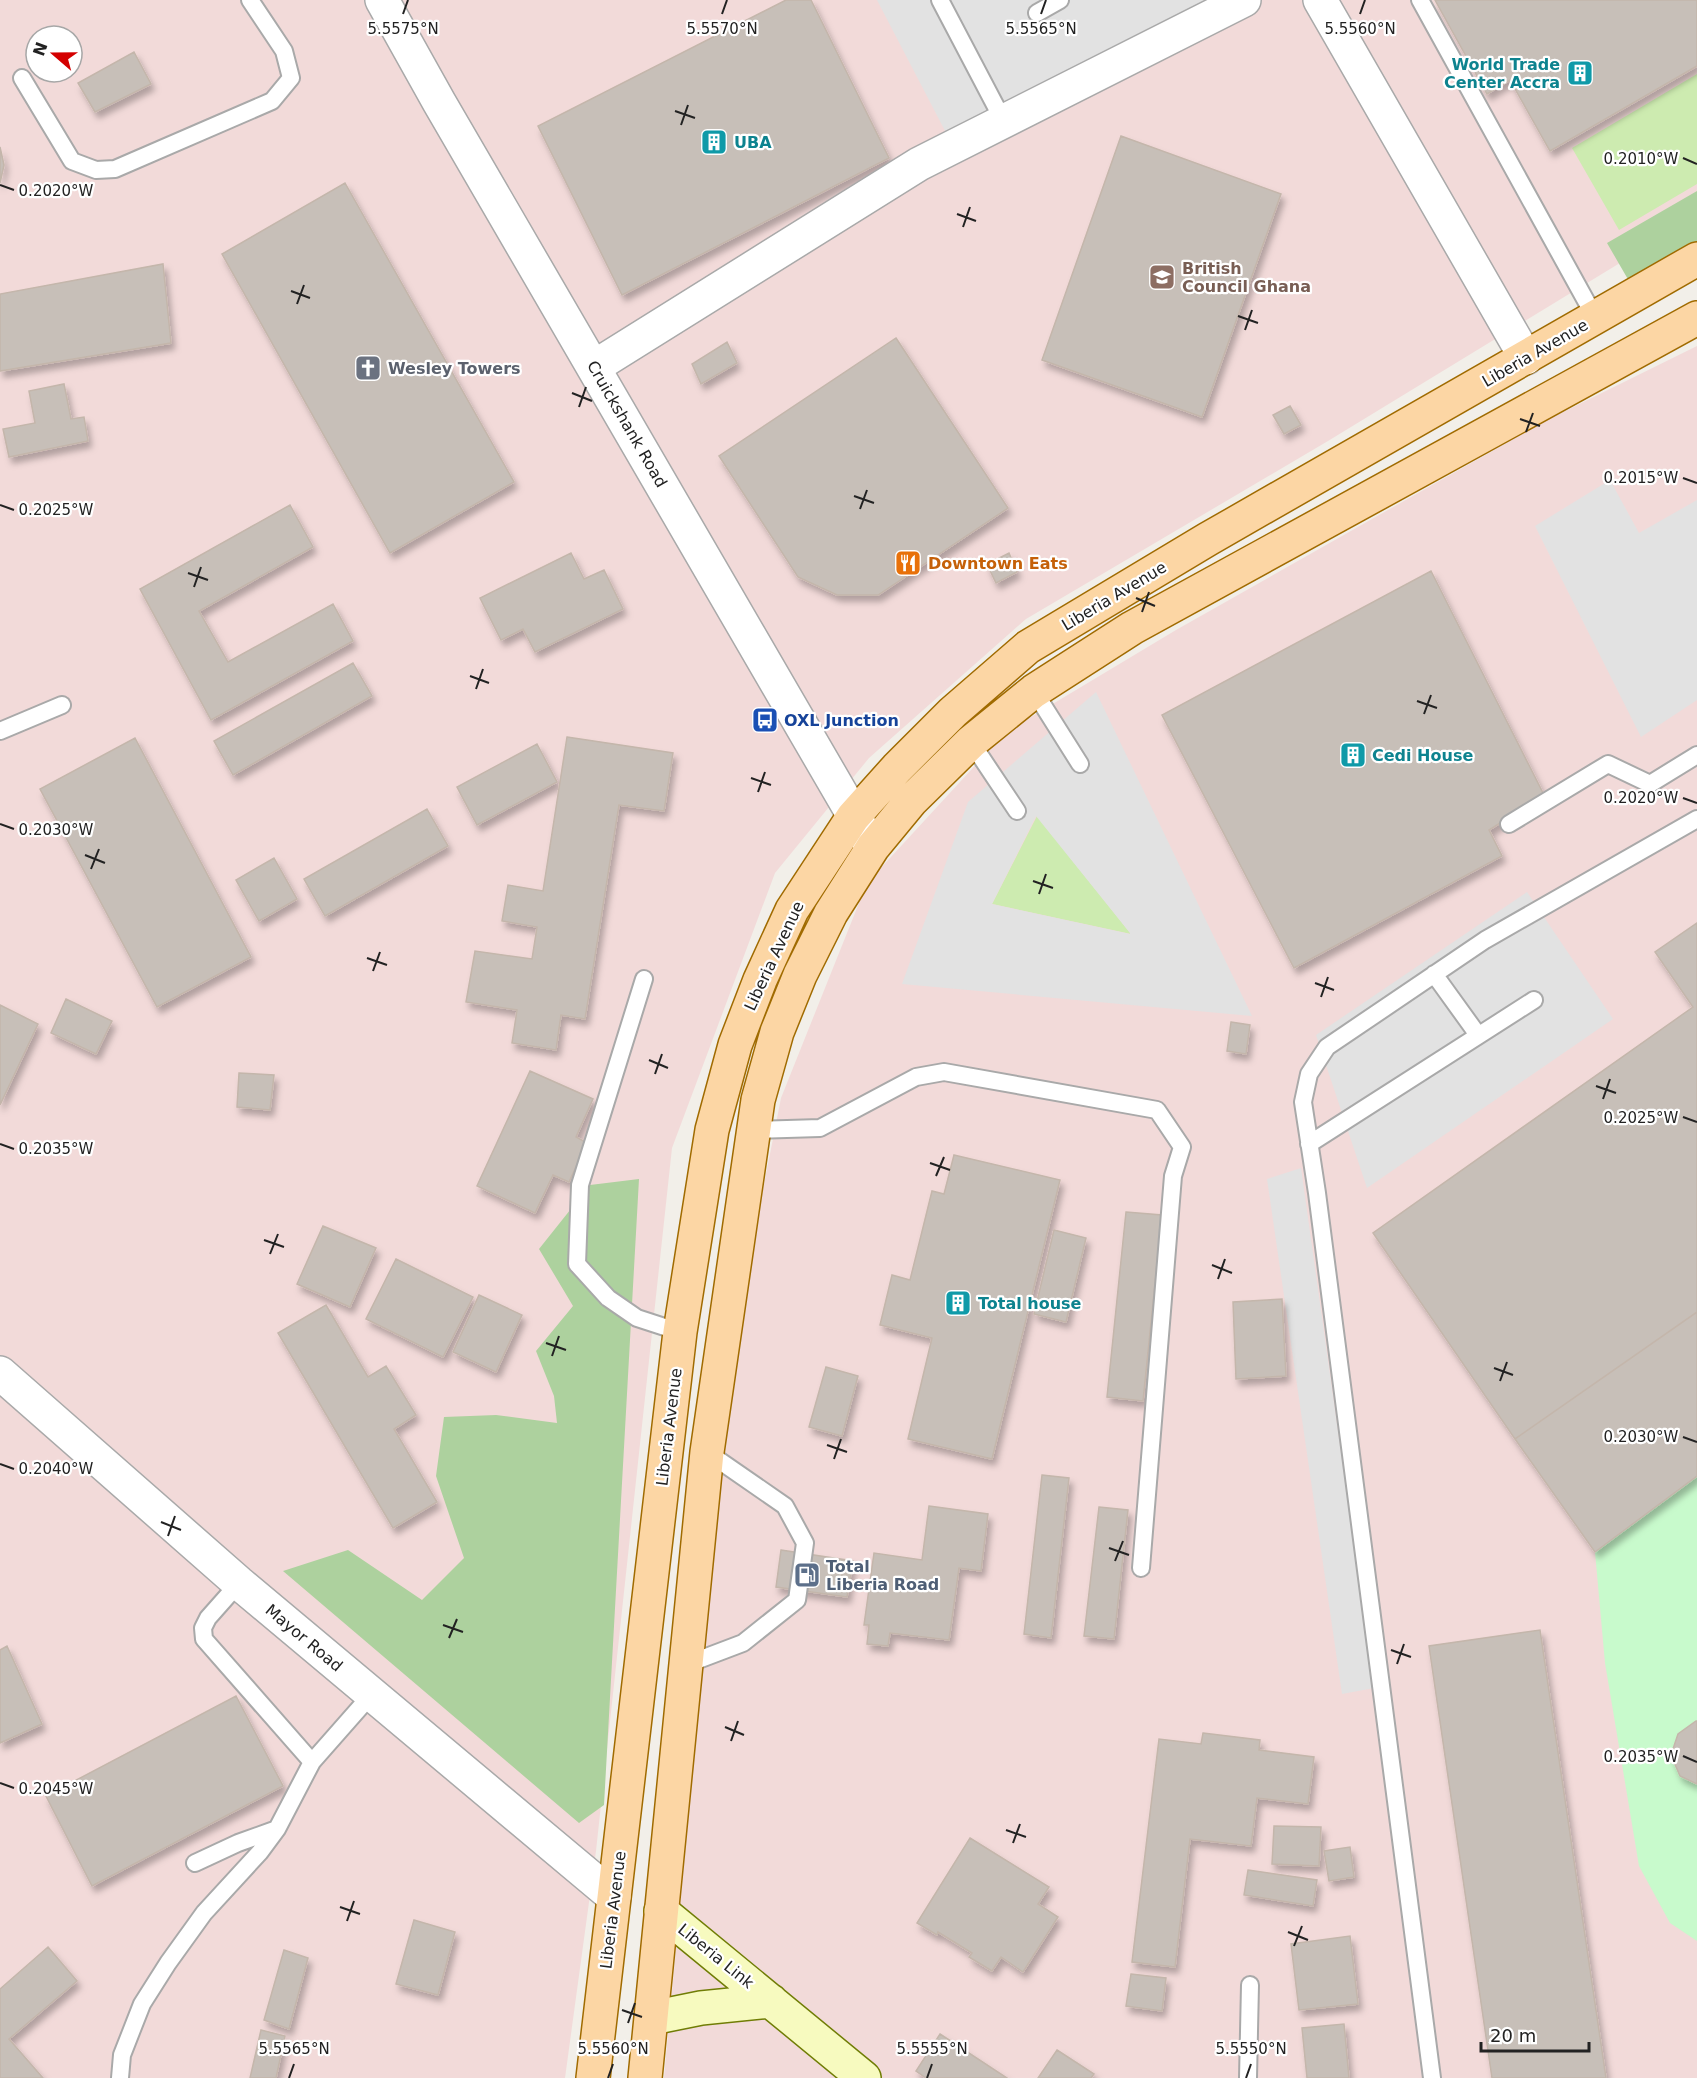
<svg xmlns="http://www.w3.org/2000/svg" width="1697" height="2078" font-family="'DejaVu Sans',sans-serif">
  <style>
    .commercial { fill: #f2dad9; fill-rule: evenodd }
    .grass { fill: #cdebb0 }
    .forest { fill: #add19e }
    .park { fill: #c8facc }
    .parking { fill: #e2e2e2; fill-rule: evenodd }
    .building { fill: #c7bfb8; stroke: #c4b6ab; stroke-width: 1.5; filter: url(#shadow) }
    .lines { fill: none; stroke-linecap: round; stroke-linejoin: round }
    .lane-casing { stroke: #a9a9a9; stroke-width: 20 }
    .street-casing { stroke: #a9a9a9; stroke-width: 36 }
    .secondary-casing { stroke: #707d05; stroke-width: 36 }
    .primary-casing { stroke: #a06b00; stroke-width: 36 }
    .lane { stroke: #fff; stroke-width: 16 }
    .street { stroke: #fff; stroke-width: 33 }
    .secondary { stroke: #f7fabf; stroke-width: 33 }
    .primary { stroke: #fcd6a4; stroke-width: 33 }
    .ticks { fill: none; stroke: #222; stroke-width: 2 }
    .labels { text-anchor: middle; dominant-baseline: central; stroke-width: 4.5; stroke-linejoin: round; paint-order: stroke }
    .culture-label { font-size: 16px; font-weight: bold; fill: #0d838f; stroke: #fff; text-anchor: start }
    .education-label { font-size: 16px; font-weight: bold; fill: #785e54; stroke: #fff; text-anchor: start }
    .street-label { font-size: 16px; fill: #222; stroke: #fff }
    .worship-label { font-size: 16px; font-weight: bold; fill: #5b616d; stroke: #fff; text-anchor: start }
    .food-label { font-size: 16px; font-weight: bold; fill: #c56008; stroke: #fff; text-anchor: start }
    .transit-label { font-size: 16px; font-weight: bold; fill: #164399; stroke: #fff; text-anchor: start }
    .service-label { font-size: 16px; font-weight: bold; fill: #4e5e75; stroke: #fff; text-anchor: start }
    .ticks-label { font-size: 15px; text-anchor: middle; fill: #222; stroke: #fff; stroke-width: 4.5; stroke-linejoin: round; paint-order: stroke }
  </style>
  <defs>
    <filter id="shadow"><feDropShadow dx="3.5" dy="6" stdDeviation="3" flood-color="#0004"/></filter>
  </defs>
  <rect width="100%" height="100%" fill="#f2efe9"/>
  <path class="commercial" d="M0 0H1697V216L1328 441 1026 619 869 758 775 873 672 1148 596 1851 565 2078H0ZM36 36H72V72H36Z
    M1697 346V2078H664L732 1347 781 1098 867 883 1006 732 1176 630 1547 420Z"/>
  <path class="grass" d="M1697 74V184L1619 230 1572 148Z
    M1037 816 1131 934 992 904Z"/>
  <path class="forest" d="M1697 191V250L1633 288 1607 243Z
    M639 1179 604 1805 579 1823 283 1571 348 1550 422 1600 464 1558 436 1476 444 1417 496 1415 557 1423 554 1396 536 1351 573 1306 539 1249 590 1185Z"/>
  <path class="park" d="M1697 1476V1941L1670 1923 1639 1866 1605 1663 1595 1552Z"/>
  <path class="parking" d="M877 0H1240L956 152Z
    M1610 480 1639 533 1697 500V700L1641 737 1535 526Z
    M1096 692 1252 1016 902 984 968 802ZM1036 816 1130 933V934L992 904Z
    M1527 892 1613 1019 1367 1188 1316 1035Z
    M1301 1168 1374 1688 1342 1694 1267 1179Z"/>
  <path class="building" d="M786 0H811L889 158 622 295 538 126Z
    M1435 0H1697V66L1550 151 1510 80 1487 94Z
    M134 52 151 84 95 112 78 83Z
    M1121 136 1281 194 1202 417 1042 360Z
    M0 147 4 165 0 183Z
    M345 183 514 482 390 553 222 254Z
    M163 264 171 343 0 371V294Z
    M896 338 1008 508 878 595H837L798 577 719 456Z
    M727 342 737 363 701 384 692 364Z
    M64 384 71 419 84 417 88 441 9 457 3 429 35 423 29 391Z
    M1290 406 1301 425 1284 434 1273 415Z
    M290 505 313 547 199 611 228 662 333 604 353 641 211 720 140 589Z
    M571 553 584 579 604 570 623 609 535 652 523 629 501 640 480 598Z
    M1009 553 1017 572 996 583 987 564Z
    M1431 571 1544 795 1489 830 1502 856 1294 968 1162 715Z
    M353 663 372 696 233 775 214 741Z
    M567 737 673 753 664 811 619 805 585 1019 561 1015 556 1050 512 1043 517 1010 466 1002 475 951 532 959 537 927 502 921 508 885 543 891Z
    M135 738 251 957 157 1007 40 789Z
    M537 744 557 782 477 825 457 787Z
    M427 809 448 846 325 916 304 879Z
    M274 858 297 899 259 921 236 880Z
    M1697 923V1312L1515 1439 1373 1233 1693 1007 1655 952Z
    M66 999 112 1021 96 1054 51 1033Z
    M0 1005 38 1024 0 1105Z
    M1231 1022 1250 1025 1246 1054 1227 1051Z
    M530 1071 593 1099 576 1137 587 1143 569 1182 553 1175 535 1213 477 1186Z
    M239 1073 274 1075 270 1110 237 1107Z
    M954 1155 1060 1180 992 1459 908 1439 932 1338 880 1325 892 1275 910 1280 932 1191 944 1194Z
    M1126 1212 1162 1215 1143 1401 1107 1397Z
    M323 1226 376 1248 350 1307 297 1284Z
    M1054 1230 1086 1238 1066 1322 1034 1314Z
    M396 1259 473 1297 443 1357 366 1319Z
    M479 1295 522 1315 496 1372 453 1352Z
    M1282 1299 1286 1376 1236 1379 1233 1302Z
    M326 1305 368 1377 386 1366 416 1415 394 1429 437 1502 393 1528 278 1333Z
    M1697 1312V1476L1595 1552 1515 1439Z
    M826 1367 858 1376 842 1436 809 1427Z
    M1042 1475 1069 1478 1051 1638 1024 1634Z
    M929 1506 988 1514 981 1571 959 1568 949 1640 890 1633 888 1646 867 1644 869 1625H864L874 1553 922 1560Z
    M1099 1507 1128 1510 1114 1639 1084 1636Z
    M781 1550 853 1561 847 1597 776 1587Z
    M1540 1630 1606 2078H1492L1429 1646Z
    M7 1646 42 1724 0 1743V1650Z
    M236 1696 283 1786 92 1886 46 1796Z
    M1696 1721H1697V1784L1680 1776 1671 1755 1678 1734Z
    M1203 1733 1260 1740 1259 1750 1314 1757 1308 1804 1257 1798 1251 1846 1190 1839 1175 1967 1132 1962 1159 1739 1201 1744Z
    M1274 1826 1321 1827 1319 1866 1272 1864Z
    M970 1838 1049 1887 1038 1904 1058 1917 1023 1972 1001 1957 992 1971 969 1957 972 1953 938 1932 937 1935 917 1923Z
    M1350 1847 1354 1877 1329 1881 1324 1851Z
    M1248 1870 1317 1880 1313 1906 1244 1895Z
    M414 1920 455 1932 438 1995 396 1984Z
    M1350 1936 1358 2004 1299 2010 1291 1944Z
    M48 1947 77 1981 9 2039 43 2078H0V1989Z
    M284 1950 308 1958 289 2029 264 2020Z
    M1131 1974 1166 1978 1162 2011 1126 2006Z
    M1344 2024 1349 2078H1307L1302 2028Z
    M261 2030 285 2036 276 2078H250Z
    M940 2034 1007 2078H926L916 2071Z
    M1057 2050 1094 2074 1091 2078H1038Z"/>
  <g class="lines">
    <defs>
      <path id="lane" d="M940 0 1004 122
        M1420 0 1596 319
        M1037 13 1060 0
        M22 78 72 161 96 170 115 169 272 101 291 78 284 51 250 0
        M1034 691 1080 764
        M0 731 62 705
        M971 742 1017 811
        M1509 824 1608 764 1650 784 1697 755
        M1434 974 1478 1035
        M644 979 580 1185 577 1264 608 1298 637 1318 680 1332
        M754 1130 820 1128 916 1077 944 1072 1157 1110 1182 1147 1173 1176 1141 1568
        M1309 1144 1534 1000
        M239 1583 208 1618 203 1628 204 1639 312 1762
        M685 1665 743 1643 797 1600 805 1543 785 1506 707 1452
        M195 1863 238 1843 277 1829
        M120 2078 122 2055 142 2004 168 1963 204 1913 260 1852 277 1829 312 1762 371 1695
        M1248 2078 1250 1985
        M1432 2078 1317 1193 1303 1102 1309 1074 1327 1047 1485 940 1697 819"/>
      <path id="street" d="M382 0 439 102 868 840
        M1320 0 1526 358
        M594 367 919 164 1244 0
        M0 1373 239 1583 614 1897"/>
      <path id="secondary" d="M661 1911 864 2078
        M652 2018 701 2008 771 2001"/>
      <path id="primary" d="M593 2078 680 1332 712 1130 735 1045 760 980 792 910 853 817 897 768 953 712 1028 647 1208 539 1697 259
        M645 2078 707 1452 758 1100 777 1032 800 975 831 913 873 847 911 801 971 742 1034 691 1132 628 1697 318"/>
    </defs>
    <use href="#lane" class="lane-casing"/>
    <use href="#street" class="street-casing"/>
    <use href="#secondary" class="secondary-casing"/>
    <use href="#primary" class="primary-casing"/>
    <use href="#lane" class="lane"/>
    <use href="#street" class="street"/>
    <use href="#secondary" class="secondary"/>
    <use href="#primary" class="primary"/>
  </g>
  <path class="ticks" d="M403 14 408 0M722 14 727 0M1041 14 1046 0M1360 14 1365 0M675 111 695 118M681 125 688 105M1683 158 1697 164M0 185 14 190M957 214 976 221M963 227 970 207M291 291 310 298M297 304 304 285M1238 316 1258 323M1245 330 1252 310M572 393 592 401M579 407 586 387M1520 419 1540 426M1526 432 1533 413M1683 478 1697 483M854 496 874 503M0 505 14 510M860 509 867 490M188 573 208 580M194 587 201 567M1136 598 1155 606M1142 612 1149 592M470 676 489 683M476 689 483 669M1417 701 1437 708M1424 714 1431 695M751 778 771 785M758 792 765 772M1683 798 1697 803M0 824 14 829M85 855 105 863M91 869 99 849M1033 881 1053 888M1039 894 1046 874M367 958 387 965M373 971 380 952M1315 983 1334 990M1321 997 1328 977M649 1060 668 1068M655 1074 662 1054M1596 1086 1616 1093M1603 1099 1610 1079M1683 1117 1697 1122M0 1144 14 1149M930 1163 950 1170M936 1176 944 1157M264 1240 284 1247M270 1254 278 1234M1212 1265 1232 1273M1218 1279 1225 1259M546 1343 566 1350M552 1356 559 1336M1494 1368 1513 1375M1500 1381 1507 1362M1683 1437 1697 1442M827 1445 847 1452M834 1459 841 1439M0 1464 14 1469M161 1522 181 1530M168 1536 175 1516M1109 1548 1129 1555M1115 1561 1123 1541M443 1625 463 1632M449 1638 457 1619M1391 1650 1411 1657M1397 1664 1404 1644M725 1727 744 1735M731 1741 738 1721M1683 1756 1697 1762M0 1783 14 1788M1006 1830 1026 1837M1013 1843 1020 1824M340 1907 360 1914M347 1921 354 1901M1288 1932 1308 1940M1294 1946 1302 1926M622 2010 642 2017M628 2023 635 2003M289 2078 294 2064M608 2078 613 2064M927 2078 932 2064M1246 2078 1251 2064"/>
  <defs>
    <symbol id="building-square" viewBox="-11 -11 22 22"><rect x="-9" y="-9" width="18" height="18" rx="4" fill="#0f9aa8" stroke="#fff"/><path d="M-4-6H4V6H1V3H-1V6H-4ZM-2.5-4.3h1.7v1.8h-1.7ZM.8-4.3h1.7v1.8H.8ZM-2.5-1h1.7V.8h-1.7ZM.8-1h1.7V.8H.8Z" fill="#fff"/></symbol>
    <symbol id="university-square" viewBox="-11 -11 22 22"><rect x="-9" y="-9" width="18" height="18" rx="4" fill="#8d6e63" stroke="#fff"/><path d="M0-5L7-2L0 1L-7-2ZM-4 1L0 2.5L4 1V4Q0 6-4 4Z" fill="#fff"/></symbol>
    <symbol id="church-square" viewBox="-11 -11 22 22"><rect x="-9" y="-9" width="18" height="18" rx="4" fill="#6b7280" stroke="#fff"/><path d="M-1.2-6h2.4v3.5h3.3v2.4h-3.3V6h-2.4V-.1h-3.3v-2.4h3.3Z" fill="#fff"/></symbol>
    <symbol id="restaurant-square" viewBox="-11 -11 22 22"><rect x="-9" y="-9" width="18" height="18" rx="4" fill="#e8710a" stroke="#fff"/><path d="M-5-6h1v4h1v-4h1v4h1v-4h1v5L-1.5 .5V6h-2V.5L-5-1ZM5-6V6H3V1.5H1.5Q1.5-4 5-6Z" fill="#fff"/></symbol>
    <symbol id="bus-square" viewBox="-11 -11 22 22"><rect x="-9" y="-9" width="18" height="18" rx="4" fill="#1a4fb4" stroke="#fff"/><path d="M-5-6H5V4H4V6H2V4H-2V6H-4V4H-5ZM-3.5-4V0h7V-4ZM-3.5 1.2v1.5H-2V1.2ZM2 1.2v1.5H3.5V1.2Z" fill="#fff"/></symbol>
    <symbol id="fuel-square" viewBox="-11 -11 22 22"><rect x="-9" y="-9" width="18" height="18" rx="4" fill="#5c6f8a" stroke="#fff"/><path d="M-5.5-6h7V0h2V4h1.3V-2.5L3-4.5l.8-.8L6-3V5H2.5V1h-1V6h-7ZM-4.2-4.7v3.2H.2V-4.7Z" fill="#fff"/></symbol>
  </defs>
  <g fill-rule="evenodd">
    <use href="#building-square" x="1565" y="58" width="30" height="30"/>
    <use href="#building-square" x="699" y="127" width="30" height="30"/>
    <use href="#university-square" x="1147" y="262" width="30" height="30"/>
    <use href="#church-square" x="353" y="353" width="30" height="30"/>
    <use href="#restaurant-square" x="893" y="548" width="30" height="30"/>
    <use href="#bus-square" x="750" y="705" width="30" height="30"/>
    <use href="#building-square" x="1338" y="740" width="30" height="30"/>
    <use href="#building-square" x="943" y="1288" width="30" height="30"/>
    <use href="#fuel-square" x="792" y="1560" width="30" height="30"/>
  </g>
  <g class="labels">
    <g class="culture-label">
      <text x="1560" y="64" text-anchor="end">World Trade<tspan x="1560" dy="18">Center Accra</tspan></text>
      <text x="734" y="142">UBA</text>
      <text x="1372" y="755">Cedi House</text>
      <text x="978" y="1303">Total house</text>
    </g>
    <g class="education-label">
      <text x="1182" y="268">British<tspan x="1182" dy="18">Council Ghana</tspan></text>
    </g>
    <g class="street-label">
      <text transform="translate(1535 353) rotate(-30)">Liberia Avenue</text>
      <text transform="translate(627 424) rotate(60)">Cruickshank Road</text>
      <text transform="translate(1114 596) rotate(-31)">Liberia Avenue</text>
      <text transform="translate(774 956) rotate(-65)">Liberia Avenue</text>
      <text transform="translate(669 1427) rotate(-83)">Liberia Avenue</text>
      <text transform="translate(304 1638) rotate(40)">Mayor Road</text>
      <text transform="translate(613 1910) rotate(-83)">Liberia Avenue</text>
      <text transform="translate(716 1956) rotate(39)">Liberia Link</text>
    </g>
    <g class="worship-label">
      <text x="388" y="368">Wesley Towers</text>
    </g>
    <g class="food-label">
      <text x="928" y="563">Downtown Eats</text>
    </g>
    <g class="transit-label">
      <text x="784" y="720">OXL Junction</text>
    </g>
    <g class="service-label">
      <text x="826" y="1566">Total<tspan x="826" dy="18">Liberia Road</tspan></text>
    </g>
  </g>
  <g class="ticks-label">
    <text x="403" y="34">5.5575°N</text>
    <text x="722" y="34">5.5570°N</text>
    <text x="1041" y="34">5.5565°N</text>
    <text x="1360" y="34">5.5560°N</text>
    <text x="1641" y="164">0.2010°W</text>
    <text x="56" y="196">0.2020°W</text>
    <text x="1641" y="483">0.2015°W</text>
    <text x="56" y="515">0.2025°W</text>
    <text x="1641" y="803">0.2020°W</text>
    <text x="56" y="835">0.2030°W</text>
    <text x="1641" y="1123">0.2025°W</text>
    <text x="56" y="1154">0.2035°W</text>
    <text x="1641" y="1442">0.2030°W</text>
    <text x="56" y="1474">0.2040°W</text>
    <text x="1641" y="1762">0.2035°W</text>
    <text x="56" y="1794">0.2045°W</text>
    <text x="294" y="2054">5.5565°N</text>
    <text x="613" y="2054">5.5560°N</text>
    <text x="932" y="2054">5.5555°N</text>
    <text x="1251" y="2054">5.5550°N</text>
  </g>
  <g transform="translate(54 54) rotate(290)"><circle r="28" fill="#ffffff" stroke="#a7a7a7" stroke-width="1.5"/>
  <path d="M0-4.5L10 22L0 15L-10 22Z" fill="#d40000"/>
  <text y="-9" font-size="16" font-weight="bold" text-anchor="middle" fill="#222222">N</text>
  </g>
  <path d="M1481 2042v9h108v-9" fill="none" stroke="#222222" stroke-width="3"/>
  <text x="1490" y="2042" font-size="18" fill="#222222" stroke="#ffffff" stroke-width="4.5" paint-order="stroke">20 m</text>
</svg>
